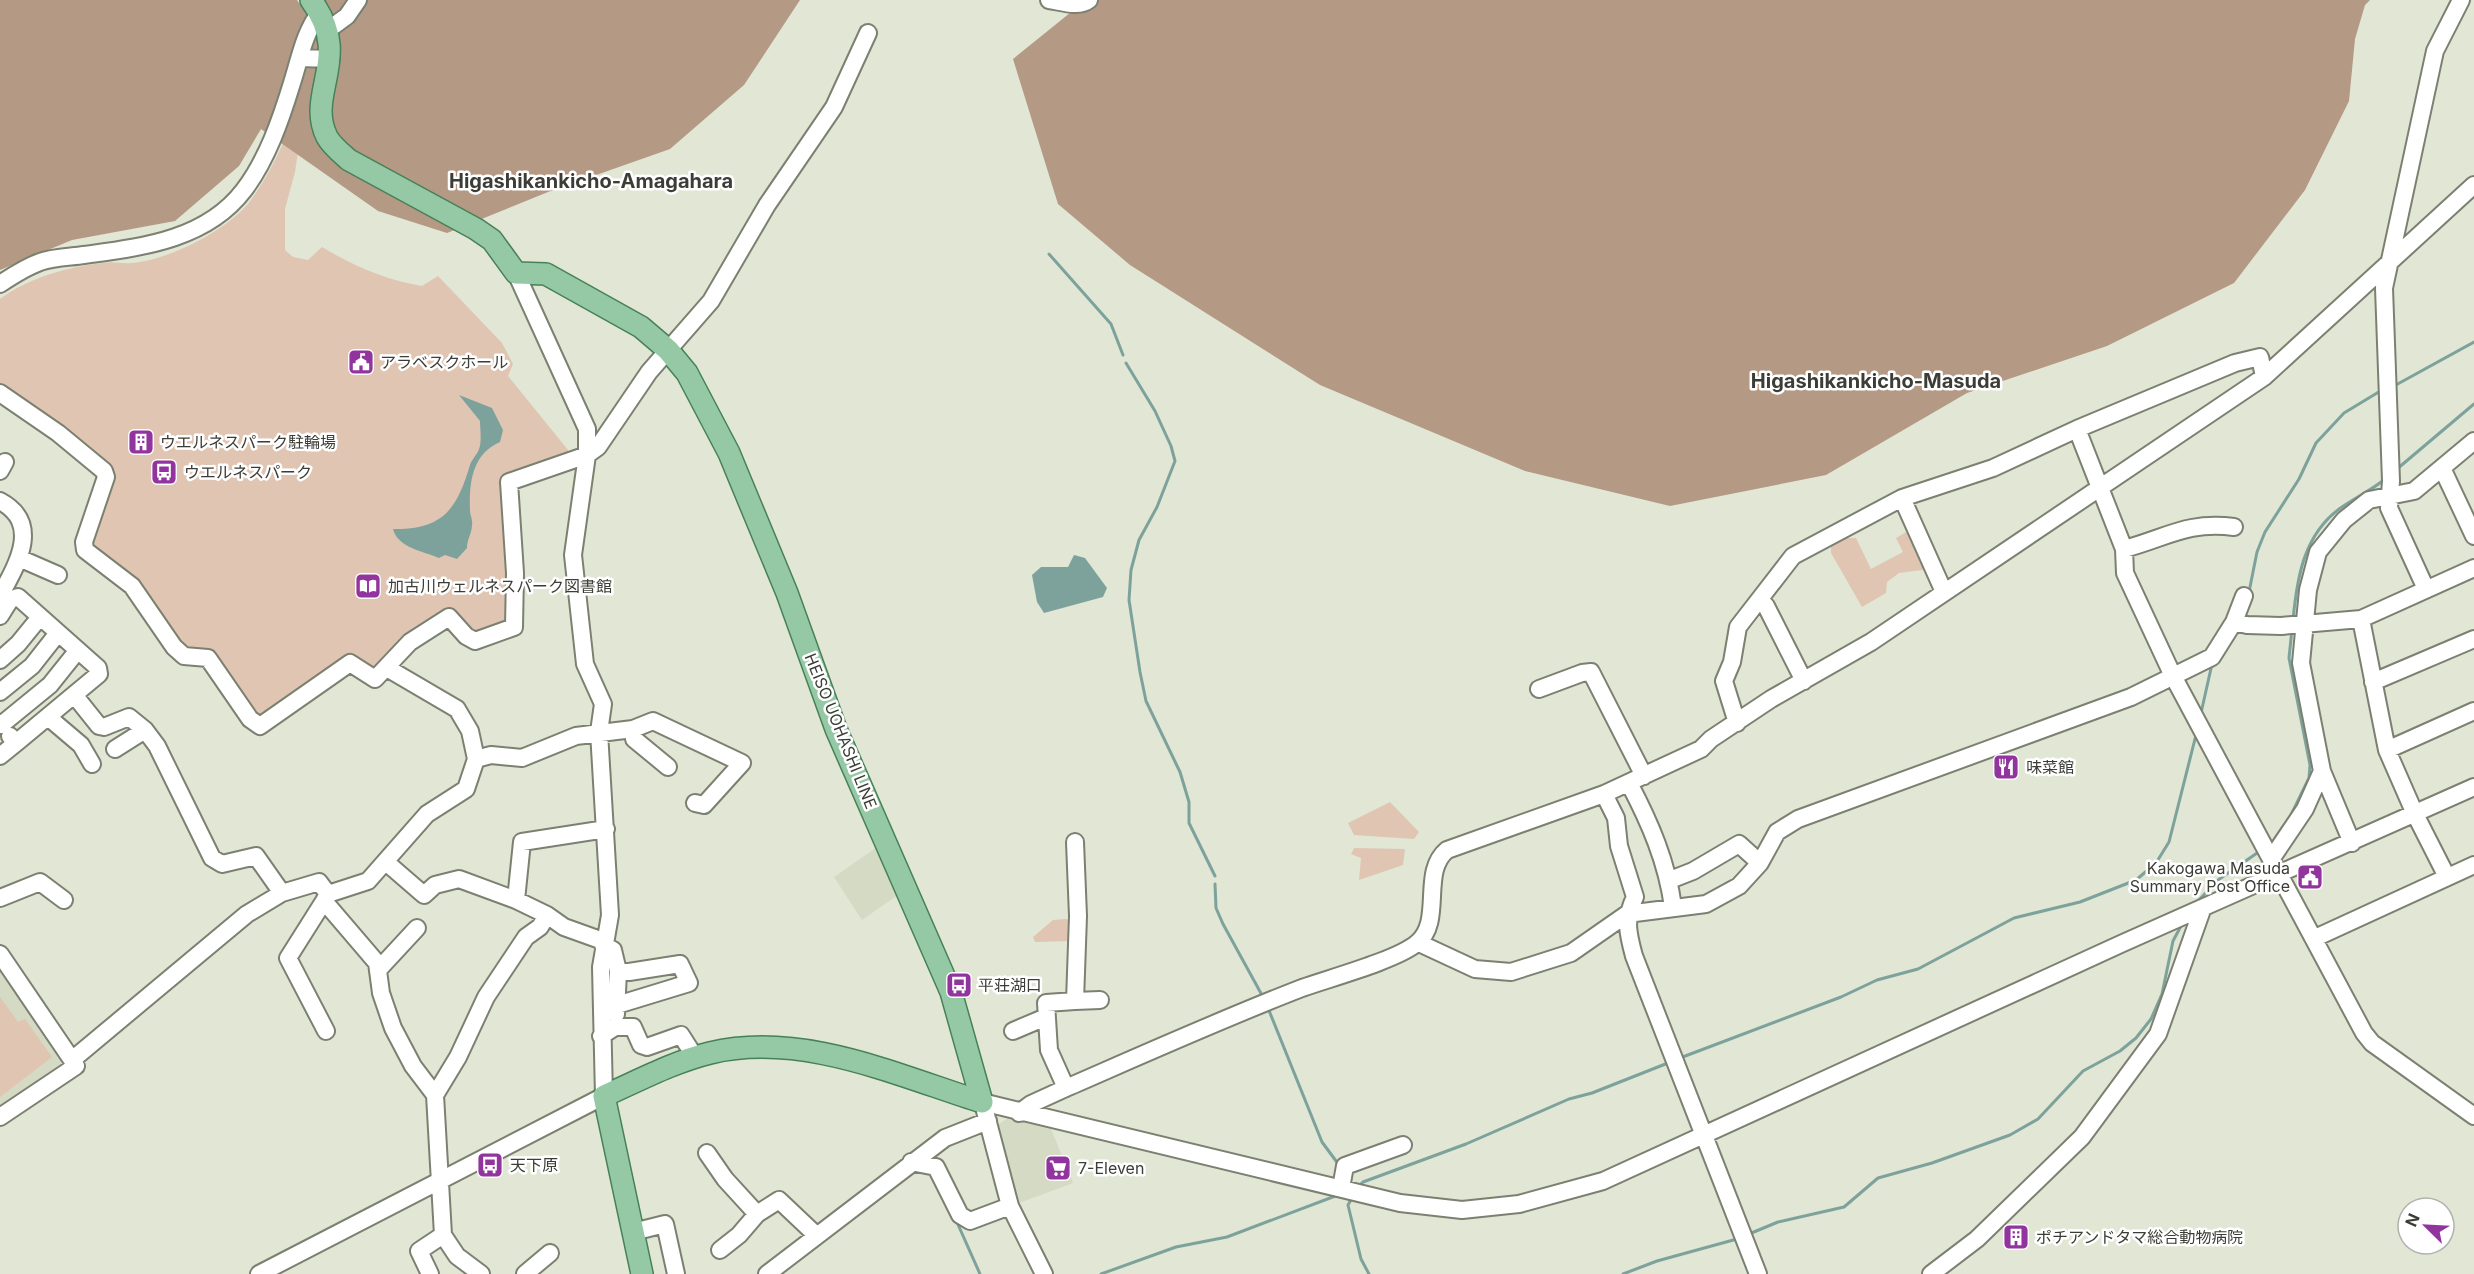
<svg xmlns="http://www.w3.org/2000/svg" width="2474" height="1274" font-family="Inter,'Noto Sans JP',sans-serif">
  <style>
    .built { fill: #d4dac3 }
    .green { fill: #e0c5b2 }
    .forest { fill: #b49985 }
    .water { fill: #7da29c }
    .lines { fill: none; stroke-linecap: round; stroke-linejoin: round }
    .stream { stroke: #7da29c; stroke-width: 3 }
    .minor-casing { stroke: #7b8070; stroke-width: 20 }
    .major-casing { stroke: #478157; stroke-width: 24 }
    .minor { stroke: #fff; stroke-width: 16 }
    .major { stroke: #95c9a5; stroke-width: 21 }
    .labels { text-anchor: middle; dominant-baseline: central; stroke-width: 5; stroke-linejoin: round; paint-order: stroke }
    .poi-label { font-size: 16px; fill: #3b3d36; stroke: #fff; text-anchor: start }
    .street-label { font-size: 16px; fill: #3b3d36; stroke: #fff }
    .quarter-label { font-size: 20px; font-weight: bold; fill: #3b3d36; stroke: #fff }
  </style>
  <rect width="100%" height="100%" fill="#e1e6d5"/>
  <path class="built" d="M880 845 902 892 862 920 834 877Z
    M0 968 65 1061 0 1107Z
    M1008 1118 1051 1129 1073 1183 1019 1203 998 1125Z"/>
  <path class="green" d="M296 114 299 145 295 172 285 209V250L293 257 308 260 322 247C353 266 386 280 422 286L438 276 502 343 513 364 508 376 568 450V456L503 479 510 617 507 624 475 635 453 610 377 674 348 660 261 720 189 650 180 645 90 548 110 478 0 387V299C30 277 68 267 103 263 113 261 122 264 131 263 167 261 229 230 251 200 270 174 283 144 296 114Z
    M1911 529 1930 569 1899 573 1887 582 1886 593 1862 607 1831 553V544L1846 538H1856L1871 569 1903 552 1896 538Z
    M1390 802 1419 832 1414 839 1354 835 1348 823Z
    M1354 848 1405 849 1403 865 1359 880 1361 858 1351 854Z
    M1066 919 1073 921 1072 941 1035 942 1033 937 1053 920Z
    M0 997 18 1022 25 1019 52 1057 0 1097Z"/>
  <path class="forest" d="M0 0H297L302 7 311 0H800L744 85 670 149 548 192 447 233 378 211 261 129 239 166 175 221 72 240 0 270Z
    M1086 0H2370L2365 5 2355 39 2349 101 2305 190 2234 283 2107 346 1967 393 1826 475 1670 506 1525 471 1320 385 1130 265 1058 204 1013 59Z"/>
  <path class="water" d="M459 395 492 408 503 430 500 442C472 454 469 483 470 511 470 515 473 520 472 525 472 533 467 539 467 548L457 559 445 555 439 558C423 551 398 548 393 529 443 530 457 509 470 465 472 459 477 455 479 449 482 441 480 429 480 421Z
    M1074 555 1085 558 1107 588 1103 597 1044 613 1037 602 1032 575 1041 567H1068Z"/>
  <g class="lines">
    <path class="stream" d="M1049 254 1111 324 1123 355
      M1126 363 1155 411 1171 446 1175 461 1157 507 1139 540 1131 570 1129 600 1140 672 1146 701 1180 772 1189 802V823L1215 876
      M2394 386 2474 342
      M2397 469 2474 404
      M2249 592 2257 552 2265 532 2299 479 2316 443 2344 413 2382 390
      M2293 620C2297 577 2304 533 2342 507 2356 497 2372 490 2385 479
      M2201 713 2212 664
      M2290 817 2309 778 2310 765 2289 658 2292 629
      M2271 844 2284 825
      M1215 884 1216 908 1223 924 1263 997
      M2198 901 2218 880 2260 851
      M1268 1008 1322 1142 1339 1165
      M1680 1058 1841 997 1877 980 1918 969 2014 918 2080 902 2136 880 2156 863 2169 842 2196 735
      M1358 1187 1363 1182 1466 1144 1569 1099 1592 1093 1668 1063
      M1352 1198 1348 1205 1361 1259 1369 1274
      M956 1220 980 1274
      M1749 1234 1778 1222 1844 1207 1878 1178 1932 1163 2010 1135 2038 1119 2083 1071 2120 1051 2136 1038 2151 1019 2162 994 2173 941 2182 924
      M1101 1274 1176 1247 1227 1237 1338 1195
      M1623 1274 1657 1261 1737 1239"/>
    <defs>
      <path id="minor" d="M1049 0C1062 2 1079 8 1089 0
        M328 30 347 16 358 0
        M300 58 331 59
        M0 284C12 276 26 267 40 262 53 257 71 257 84 255 142 247 206 240 244 190 267 160 281 119 292 83 300 58 304 33 320 12
        M2264 377 2260 357 2235 363 2077 429 2124 549 2125 573 2173 676 2364 1033 2372 1043 2474 1116
        M0 393 58 433 104 471 106 477 84 542 85 550 132 586 174 647 184 656 208 658 250 719 260 726 350 663 375 679 410 642 449 617 466 636 475 641 514 627 515 573 509 482 587 455 598 447 649 372 711 301 767 205 834 107 868 33
        M2442 468 2474 536
        M0 471 5 462
        M1902 498 1944 592
        M0 501C41 523 18 563 1 594L10 600 0 616
        M2124 549C2166 538 2187 521 2234 527
        M19 558 58 575
        M2426 589 2389 508 2391 481 2384 288 2435 51 2461 0
        M10 600 18 597 98 668 99 674 16 743
        M1760 600 1766 606 1804 681
        M2361 619 2387 750 2415 814 2447 877
        M2234 622 2247 625 2281 626 2361 619 2474 568
        M0 660 18 644 40 617
        M387 668 457 709 470 731 476 759
        M2373 682 2474 639
        M1539 689 1582 673 1591 672 1644 776
        M0 692 32 666 58 633
        M75 696 99 726 104 727 129 717 145 730 157 746 212 858 222 864 256 856 282 893
        M48 717 81 745 92 764
        M0 723 1 725 50 685 78 650
        M1737 723 1724 681 1732 662 1738 627 1793 556 1902 498 1993 468 2077 429
        M633 729 634 739 668 767
        M115 749 145 730
        M2387 750 2474 711
        M0 756 16 743 10 736
        M2322 771 2352 843
        M1629 783C1650 823 1667 862 1673 907
        M1604 794 1616 818 1619 846 1635 897C1624 919 1628 934 1634 956L1758 1274
        M2272 858 2305 809 2322 771 2301 663 2308 590 2318 552 2344 520 2369 500 2414 491 2474 441
        M387 863 424 895 435 885 459 879 516 900 547 915 564 927 603 941
        M1670 880 1693 871 1739 844 1760 863
        M328 894 324 901 377 963 381 993 393 1028 413 1066 435 1095 443 1235 457 1256 481 1274
        M0 898 40 882 64 900
        M516 900 522 842 606 829
        M324 901 288 958 326 1031
        M2315 938 2474 865
        M1419 943 1475 969 1511 972 1571 953 1627 914 1706 904 1739 886 1760 863 1777 832 1798 819 2131 697 2212 657 2234 622 2244 596
        M603 945 613 950 618 971 616 1014
        M0 954 76 1066 0 1117
        M379 969 417 928
        M1075 1001 1100 1000
        M617 1005 689 983 680 964 629 972 618 971
        M1013 1031 1046 1017
        M601 1036 615 1027H633L641 1045 647 1047 681 1035 695 1057
        M72 1060 247 914 282 893 319 882 328 894 368 881 427 814 466 789 476 759 491 755 522 758 576 736 633 729 653 721 742 763 704 805 695 803
        M1066 1088 1049 1050 1046 1003 1075 1001 1078 916 1075 842
        M435 1095 458 1057 486 997 526 937 540 927 547 915
        M982 1102 1400 1203 1462 1210 1519 1204 1603 1181 2123 943 2474 787
        M985 1111 1010 1206 1044 1274
        M1019 1113 1031 1104 1066 1088C1144 1054 1222 1019 1302 988 1330 978 1397 960 1417 943 1444 921 1420 872 1447 850L1604 794 1701 749 1711 739 1771 699 1871 642 2264 377 2474 185
        M707 1153 725 1179 757 1214 779 1200 816 1235
        M911 1162 936 1167 960 1215 970 1221 1010 1206
        M1341 1188 1345 1166 1403 1145
        M633 1232 665 1224 676 1274
        M720 1250 739 1235 757 1214
        M259 1274 604 1096 601 967 610 915 599 732 603 704 585 664 573 555 587 455V429L516 273
        M430 1274 419 1251 443 1235
        M525 1274 550 1253
        M767 1274 945 1138 988 1121
        M1931 1274 1977 1239 2082 1137 2158 1034 2202 910"/>
      <path id="major" d="M311 0C354 58 305 93 327 137 332 146 341 153 349 160L476 229 492 240 516 273 546 274 641 327 668 350 687 373 729 453 787 593 836 729 951 992 982 1102
        M642 1274 604 1096C638 1081 673 1062 710 1053 801 1031 896 1075 982 1102"/>
    </defs>
    <use href="#minor" class="minor-casing"/>
    <use href="#major" class="major-casing"/>
    <use href="#minor" class="minor"/>
    <use href="#major" class="major"/>
  </g>
  <defs>
    <symbol id="civic-square" viewBox="-11 -11 22 22"><rect x="-9" y="-9" width="18" height="18" rx="4" fill="#91349e" stroke="#fff"/><path d="M-.6-6.5H3V-4.5H.6V-3L4-1V1h2V6H-6V1h2V-1L-.6-3ZM-1.2 2.5V6h2.4V2.5Z" fill="#fff"/></symbol>
    <symbol id="building-square" viewBox="-11 -11 22 22"><rect x="-9" y="-9" width="18" height="18" rx="4" fill="#91349e" stroke="#fff"/><path d="M-4-6H4V6H1V3H-1V6H-4ZM-2.5-4.3h1.7v1.8h-1.7ZM.8-4.3h1.7v1.8H.8ZM-2.5-1h1.7V.8h-1.7ZM.8-1h1.7V.8H.8Z" fill="#fff"/></symbol>
    <symbol id="bus-square" viewBox="-11 -11 22 22"><rect x="-9" y="-9" width="18" height="18" rx="4" fill="#91349e" stroke="#fff"/><path d="M-5-6H5V4H4V6H2V4H-2V6H-4V4H-5ZM-3.5-4V0h7V-4ZM-3.5 1.2v1.5H-2V1.2ZM2 1.2v1.5H3.5V1.2Z" fill="#fff"/></symbol>
    <symbol id="library-square" viewBox="-11 -11 22 22"><rect x="-9" y="-9" width="18" height="18" rx="4" fill="#91349e" stroke="#fff"/><path d="M-6-4Q-3-5.5-.7-3.5V5Q-3 3-6 4ZM6-4Q3-5.5 .7-3.5V5Q3 3 6 4Z" fill="#fff"/></symbol>
    <symbol id="restaurant-square" viewBox="-11 -11 22 22"><rect x="-9" y="-9" width="18" height="18" rx="4" fill="#91349e" stroke="#fff"/><path d="M-5-6h1v4h1v-4h1v4h1v-4h1v5L-1.5 .5V6h-2V.5L-5-1ZM5-6V6H3V1.5H1.5Q1.5-4 5-6Z" fill="#fff"/></symbol>
    <symbol id="supermarket-square" viewBox="-11 -11 22 22"><rect x="-9" y="-9" width="18" height="18" rx="4" fill="#91349e" stroke="#fff"/><path d="M-6-5.5h2.5l.6 2H6L4.5 2H-2.5L-4.4-4H-6ZM-1.5 3.2a1.3 1.3 0 1 0 .1 0ZM3 3.2a1.3 1.3 0 1 0 .1 0Z" fill="#fff"/></symbol>
  </defs>
  <g fill-rule="evenodd">
    <use href="#civic-square" x="346" y="347" width="30" height="30"/>
    <use href="#building-square" x="126" y="427" width="30" height="30"/>
    <use href="#bus-square" x="149" y="457" width="30" height="30"/>
    <use href="#library-square" x="353" y="571" width="30" height="30"/>
    <use href="#restaurant-square" x="1991" y="752" width="30" height="30"/>
    <use href="#civic-square" x="2295" y="862" width="30" height="30"/>
    <use href="#bus-square" x="944" y="970" width="30" height="30"/>
    <use href="#bus-square" x="475" y="1150" width="30" height="30"/>
    <use href="#supermarket-square" x="1043" y="1153" width="30" height="30"/>
    <use href="#building-square" x="2001" y="1222" width="30" height="30"/>
  </g>
  <g class="labels">
    <g class="poi-label">
      <text x="380" y="362">アラベスクホール</text>
      <text x="160" y="442">ウエルネスパーク駐輪場</text>
      <text x="184" y="472">ウエルネスパーク</text>
      <text x="388" y="586">加古川ウェルネスパーク図書館</text>
      <text x="2026" y="767">味菜館</text>
      <text x="2290" y="868" text-anchor="end">Kakogawa Masuda<tspan x="2290" dy="18">Summary Post Office</tspan></text>
      <text x="978" y="985">平荘湖口</text>
      <text x="510" y="1165">天下原</text>
      <text x="1078" y="1168">7-Eleven</text>
      <text x="2036" y="1237">ポチアンドタマ総合動物病院</text>
    </g>
    <g class="street-label">
      <text transform="translate(841 731) rotate(68)">HEISO UOHASHI LINE</text>
    </g>
    <g class="quarter-label">
      <text x="591" y="181">Higashikankicho-Amagahara</text>
      <text x="1876" y="381">Higashikankicho-Masuda</text>
    </g>
  </g>
  <g transform="translate(2426 1226) rotate(294)"><circle r="28" fill="#ffffff" stroke="#b1b1af" stroke-width="1.5"/>
  <path d="M0-4.5L10 22L0 15L-10 22Z" fill="#91349e"/>
  <text y="-9" font-size="16" font-weight="bold" text-anchor="middle" fill="#3b3d36">N</text>
  </g>
</svg>
